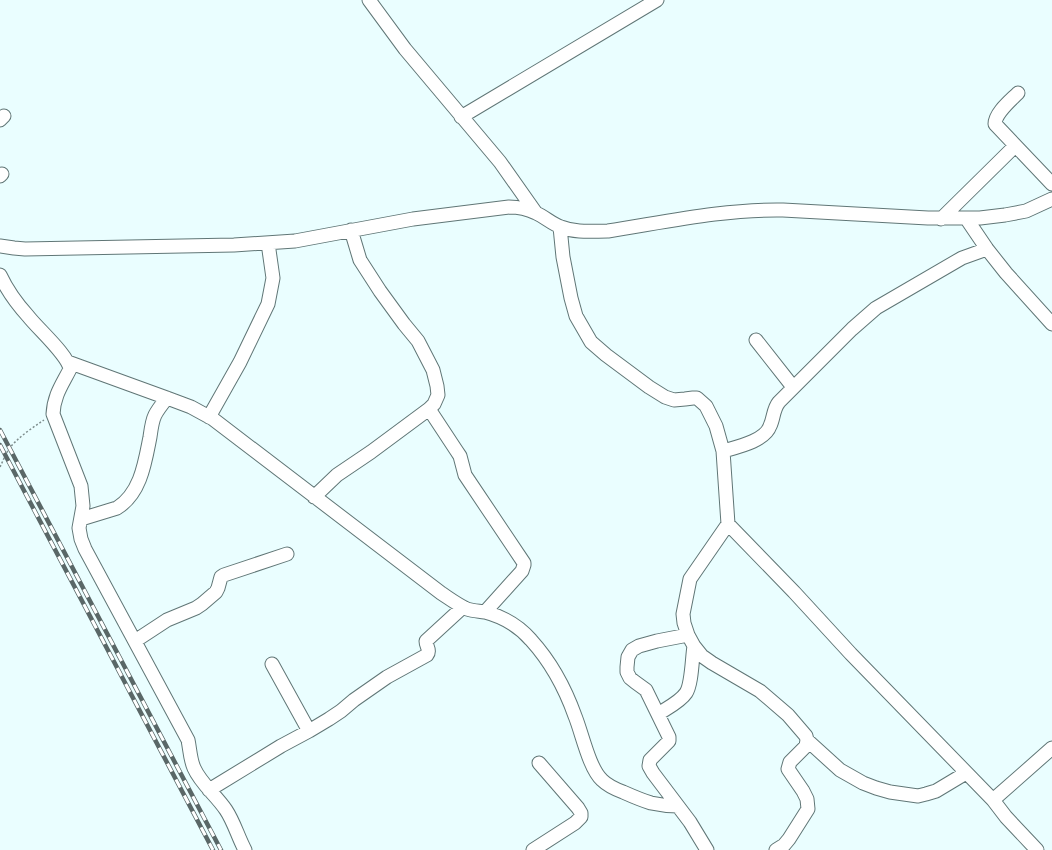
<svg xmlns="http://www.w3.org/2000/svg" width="1052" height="850" font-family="Barlow,sans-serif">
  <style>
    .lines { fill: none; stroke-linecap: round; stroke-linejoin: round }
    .minor-casing { stroke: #607676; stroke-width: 15 }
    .path { stroke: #7f8e8e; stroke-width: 1.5; stroke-dasharray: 2 2; stroke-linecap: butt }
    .minor { stroke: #fff; stroke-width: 13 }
    .rail-casing { stroke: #5a6767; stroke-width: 4.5 }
    .rail { stroke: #fff; stroke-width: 3; stroke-dasharray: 9; stroke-linecap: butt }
  </style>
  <rect width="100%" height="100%" fill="#eafeff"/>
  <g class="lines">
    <defs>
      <path id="minor" d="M369 0 405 49 500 162 536 213
        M1018 93C1010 101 995 113 995 124L1052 184
        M461 117 657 0
        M0 120 4 116
        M0 176 2 174
        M966 218 987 249 1006 273 1052 324
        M941 219 1015 146
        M560 227 563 257 571 298 576 316 591 342 606 355 649 387 665 397 674 400 685 399 693 398H697L706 406 716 426 723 451 728 524 690 579 683 614 684 623 688 635 694 646 702 656 712 663 760 691 788 715 806 736 807 740 806 746 790 762 788 769 803 791 807 799 808 809 789 839 784 845 776 850
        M0 246 14 248 25 249 234 245 295 241 413 219 509 207C518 207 528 209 536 213 545 217 552 224 561 227 576 233 592 231 608 231 666 222 724 209 783 210L928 218H980L1005 215 1026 211 1052 199
        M0 275C7 290 17 304 28 316 38 329 68 355 70 369 62 385 54 395 53 414L81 486 83 506 79 528 81 539 85 549 188 740C190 749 190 759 194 768 201 784 216 795 226 810 234 822 238 837 245 850
        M756 340 793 387
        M68 362 167 398 191 407 213 419 441 593C450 599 458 605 467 609 473 611 479 611 485 612 504 617 519 626 531 640 551 662 565 688 575 716 582 733 589 768 602 780 608 786 615 789 623 792 632 796 641 800 651 803 660 805 669 806 678 806
        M429 409 456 450 460 456 465 475 524 563V565L522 571 485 612
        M209 417 240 362 268 304 273 278 268 243
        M723 451C737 447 765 441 770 426 774 418 773 409 779 402L852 329 876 308 962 258 987 249
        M314 497 337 475 371 452 429 409 434 404 438 395 437 386 433 370 418 341 404 324 380 291 360 260 351 230
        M81 519 117 508C141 493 145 462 150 437 151 430 152 421 155 415 158 409 163 403 167 398
        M728 524 794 592 851 654 993 800 1006 817 1037 850
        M688 635 657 641 639 646 632 650 628 657 627 667V672L630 678 635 682 646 690 669 737V741L650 760 649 766 653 773 690 822 707 850
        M135 641 167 620 196 608 202 604 216 592 218 588 221 577 224 575 287 554
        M272 664 309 731
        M658 714C667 708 680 702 686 693 692 684 692 658 694 646
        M807 740 840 770 863 783 876 788 890 792 918 796 926 794 936 791 966 773
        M209 790 281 746 309 731 329 719 341 711 354 700 387 677 427 655C431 650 426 647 426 641L463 607
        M993 800 1052 748
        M533 850 575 823 581 817V813L578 808 539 763"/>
    </defs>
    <use href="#minor" class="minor-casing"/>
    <path class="path" d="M0 467C3 461 5 455 9 449 17 438 32 428 44 420"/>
    <use href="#minor" class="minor"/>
    <defs>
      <path id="rail" d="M0 430 221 850
        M0 445 213 850"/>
    </defs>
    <use href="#rail" class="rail-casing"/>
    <use href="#rail" class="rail"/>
  </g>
</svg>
